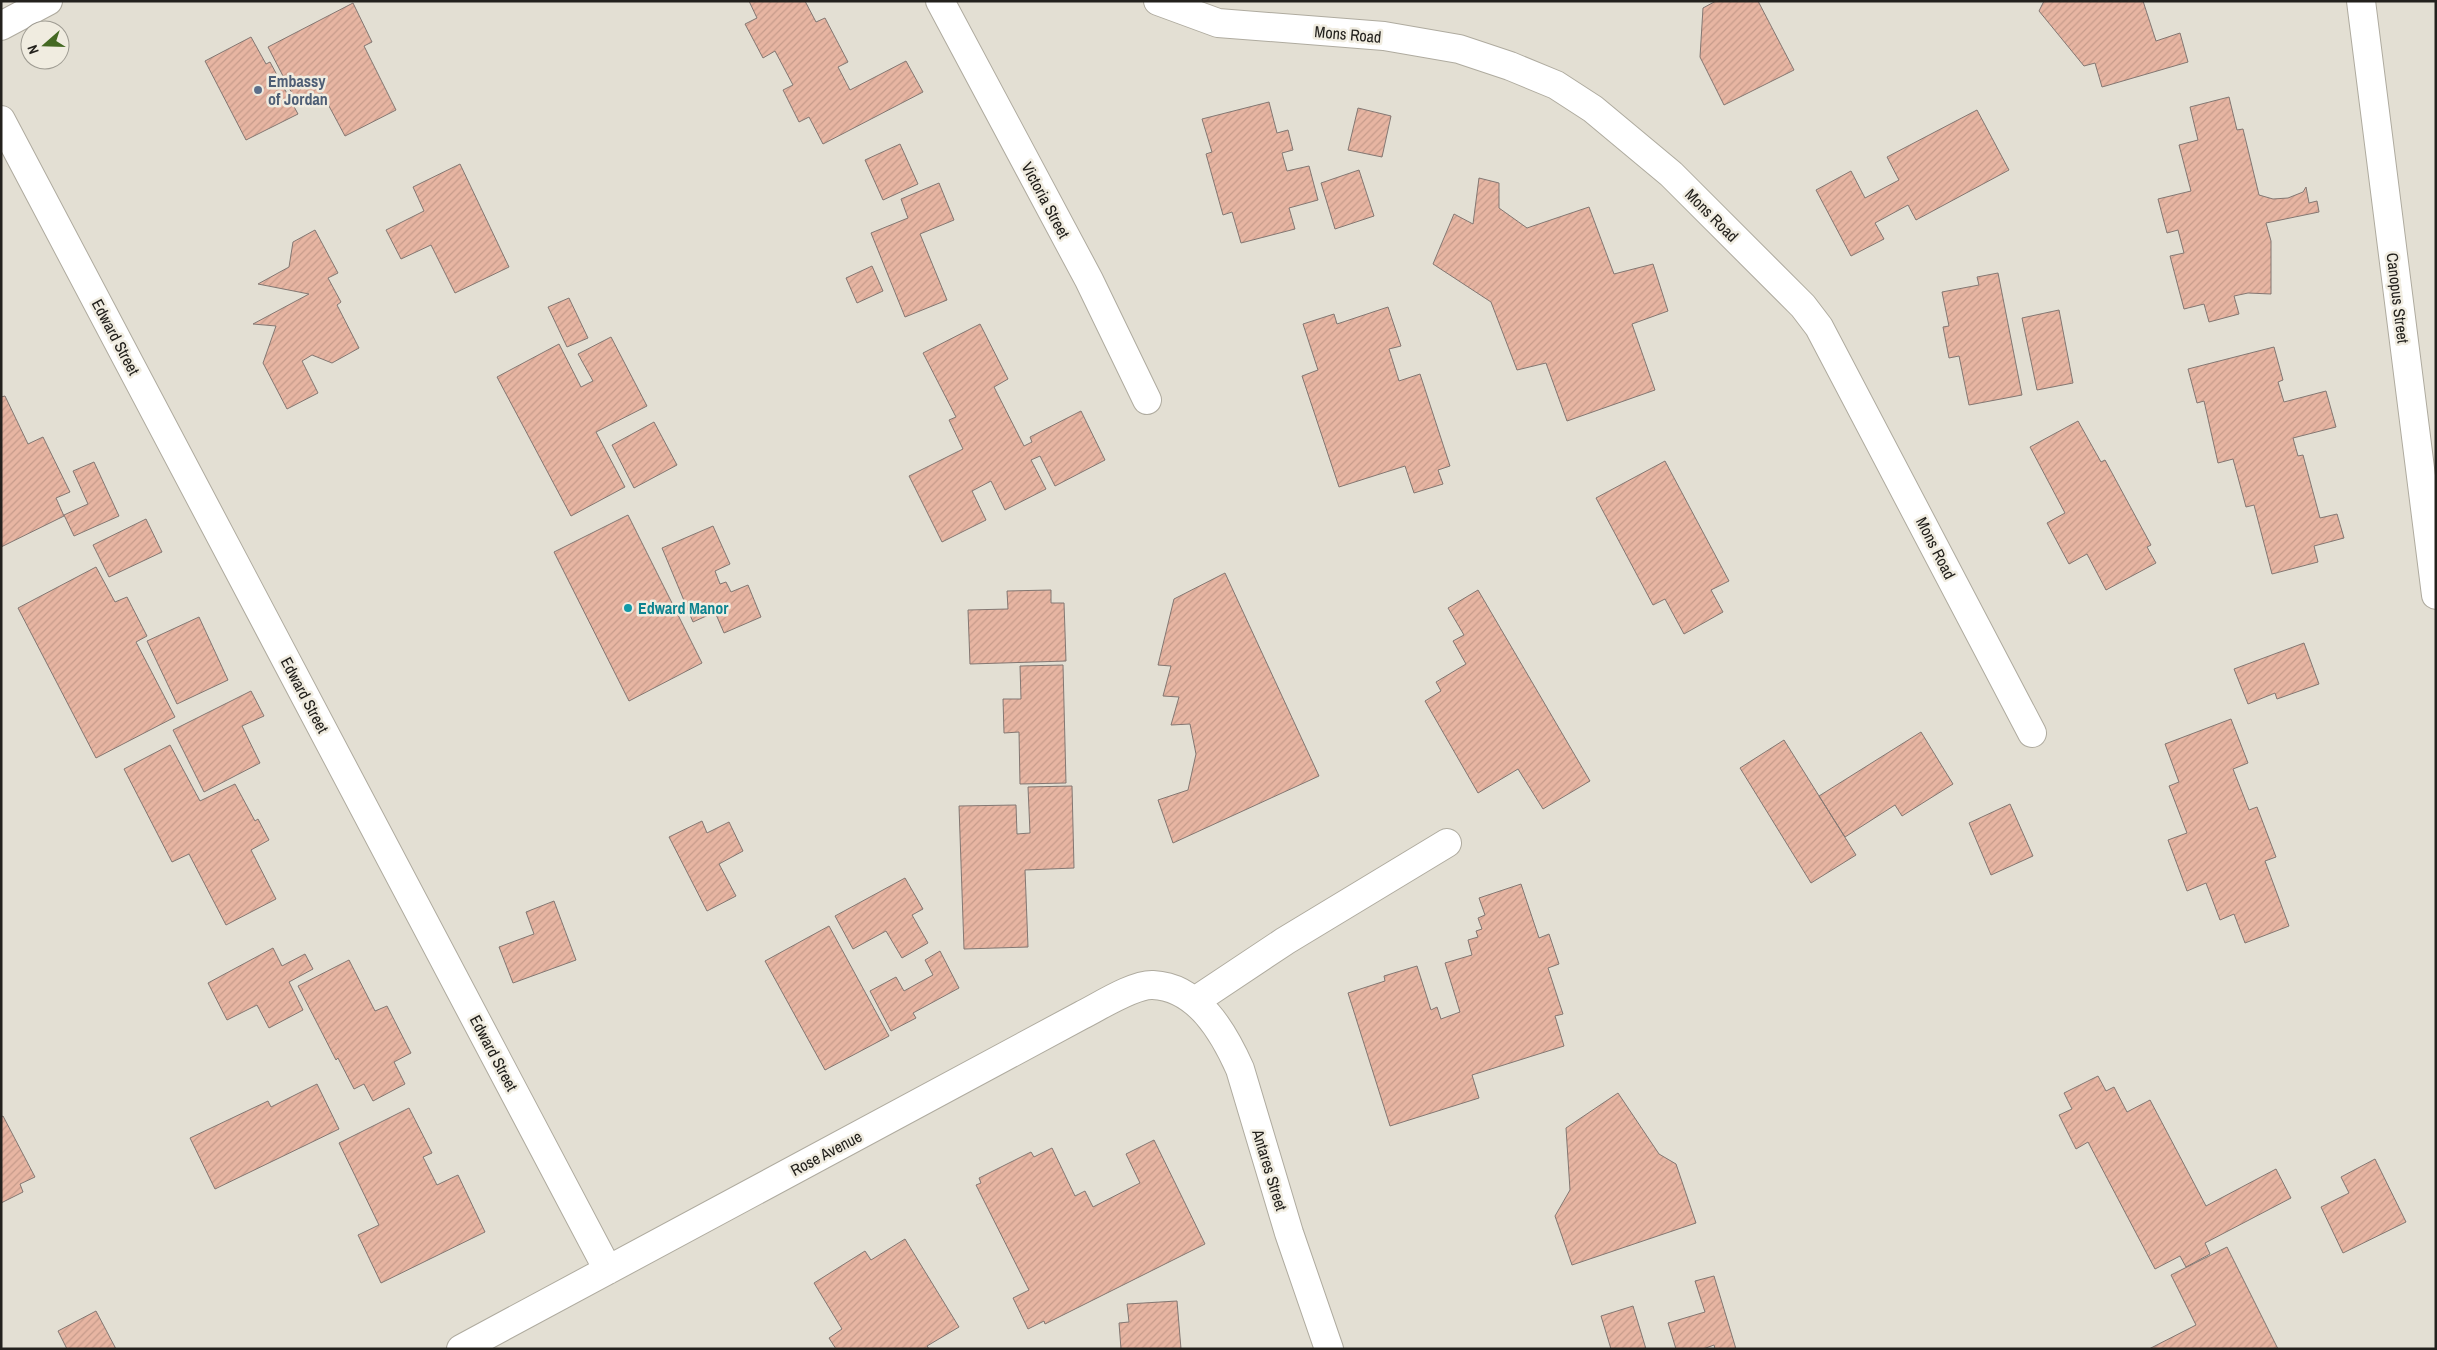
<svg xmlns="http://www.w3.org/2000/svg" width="2437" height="1350" font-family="'Archivo Narrow',sans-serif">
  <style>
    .building { fill: url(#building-hatch); stroke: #837772 }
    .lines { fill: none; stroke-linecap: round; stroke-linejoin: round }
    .street-casing { stroke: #afab9f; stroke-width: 30 }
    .street { stroke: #fff; stroke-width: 28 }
    .service-dot { fill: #5c6f8a; stroke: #f0ece0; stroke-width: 2 }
    .culture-dot { fill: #0f9aa8; stroke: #f0ece0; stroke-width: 2 }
    .labels { text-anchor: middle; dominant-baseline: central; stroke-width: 5; stroke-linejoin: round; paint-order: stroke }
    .street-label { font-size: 16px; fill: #23211d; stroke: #f0ece0 }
    .service-label { font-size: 16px; font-weight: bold; fill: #4e5e75; stroke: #f0ece0; text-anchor: start }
    .culture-label { font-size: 16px; font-weight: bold; fill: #0d838f; stroke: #f0ece0; text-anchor: start }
  </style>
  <defs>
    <pattern id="building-hatch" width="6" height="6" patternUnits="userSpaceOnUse" patternTransform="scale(1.25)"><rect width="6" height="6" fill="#e7b5a2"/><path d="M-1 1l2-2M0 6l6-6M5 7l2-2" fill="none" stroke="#c69b8b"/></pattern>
  </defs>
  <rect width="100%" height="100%" fill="#e3dfd3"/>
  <path class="building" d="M749 1H805L816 22 825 18 848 62 838 67 850 90 906 61 923 92 823 144 809 117 799 122 783 90 793 85 775 51 763 58 745 24 757 18Z
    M1716 1H1758L1794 70 1724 105 1700 57 1703 8Z
    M2044 1H2143L2156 41 2180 33 2188 62 2102 87 2095 63 2084 66 2039 11Z
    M353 3 372 42 364 46 396 110 345 136 322 93 298 105 268 47Z
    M251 37 266 64 270 62 298 114 246 140 205 61Z
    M2229 97 2237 130 2243 129 2259 195 2273 199 2288 198 2303 192 2306 187 2309 203 2317 201 2319 212 2266 223 2271 241V294L2248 293 2234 296 2239 314 2209 322 2204 304 2184 309 2170 256 2184 253 2178 230 2167 233 2158 199 2191 191 2179 145 2198 140 2190 107Z
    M1269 102 1277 133 1288 130 1293 150 1282 153 1287 171 1309 166 1318 200 1289 208 1295 229 1241 243 1232 212 1223 215 1206 154 1212 152 1202 119Z
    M1358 108 1391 116 1382 157 1348 150Z
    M1977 110 2009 170 1916 220 1908 205 1875 223 1884 239 1851 256 1816 190 1851 171 1865 198 1899 180 1887 157Z
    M900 144 918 184 883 200 865 160Z
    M460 164 509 267 455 293 431 245 401 259 386 230 424 211 413 187Z
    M1359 170 1374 216 1335 229 1321 183Z
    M1479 178 1499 183V208L1527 228 1589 207 1614 274 1653 264 1668 311 1632 324 1655 390 1567 421 1546 363 1517 370 1491 302 1433 264 1454 214 1473 224Z
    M939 183 954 220 920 234 947 300 905 317 871 233 908 218 901 199Z
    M315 230 338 273 328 278 341 302 337 305 359 348 332 363 312 355 302 361 318 393 287 409 263 363 276 326 253 324 309 294 258 284 289 267 293 242Z
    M872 266 883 291 857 303 846 278Z
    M1998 273 2022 395 1969 405 1959 356 1949 358 1943 327 1949 326 1942 292 1979 285 1977 277Z
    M569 298 588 338 567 347 548 307Z
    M1388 307 1401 346 1389 349 1399 381 1420 374 1450 466 1438 470 1443 484 1414 493 1405 466 1339 487 1302 376 1318 370 1303 324 1334 314 1337 324Z
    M2059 310 2073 383 2037 390 2022 318Z
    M980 324 1008 379 994 387 1024 446 1032 442 1030 437 1081 411 1105 460 1055 486 1040 456 1031 460 1046 489 1005 510 991 481 972 491 986 520 942 542 909 476 963 449 949 420 956 417 923 353Z
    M611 337 647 406 596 432 625 487 571 516 497 377 559 344 581 387 593 381 578 354Z
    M2274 347 2283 380 2278 382 2284 402 2326 391 2336 427 2293 438 2298 456 2303 455 2320 518 2337 514 2344 538 2314 546 2318 562 2272 574 2254 505 2246 507 2233 459 2218 463 2204 401 2197 403 2188 369Z
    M5 396 28 444 43 437 70 492 56 498 64 516 1 547V397Z
    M2078 421 2101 462 2105 460 2151 545 2147 547 2156 563 2106 590 2087 554 2069 564 2047 523 2065 513 2030 447Z
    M654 422 677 465 634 488 612 445Z
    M1665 461 1729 581 1711 590 1723 612 1684 634 1665 599 1653 605 1596 498Z
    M94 462 119 516 74 536 64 515 88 504 73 471Z
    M628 515 702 663 629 701 554 552Z
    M146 519 162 552 109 577 93 545Z
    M713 526 730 564 715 571 720 584 726 582 731 592 748 585 761 617 724 633 715 612 693 622 662 548Z
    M96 567 115 602 127 597 147 636 136 642 175 717 96 758 18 608Z
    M1225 573 1319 776 1173 843 1158 800 1188 790 1196 754 1190 724 1171 725 1179 697 1163 696 1171 666 1158 665 1174 599Z
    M1051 590V603H1064L1066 661 970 664 968 610 1008 609 1007 591Z
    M1478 590 1590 781 1543 809 1518 769 1478 793 1425 701 1441 691 1436 682 1466 664 1453 641 1464 635 1448 608Z
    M199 617 228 680 177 704 147 641Z
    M2304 643 2319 684 2277 699 2275 693 2248 704 2234 669Z
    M1063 665 1066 783 1020 784 1019 732 1004 733 1003 699H1021L1020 666Z
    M251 691 264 716 242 726 260 763 204 792 173 730Z
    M2231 719 2248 763 2233 769 2249 810 2257 807 2276 857 2265 861 2289 926 2245 943 2234 914 2220 920 2206 883 2187 891 2168 840 2187 833 2169 786 2179 782 2165 744Z
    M1921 732 1953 784 1902 816 1895 805 1845 837 1819 796Z
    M1784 740 1856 855 1811 883 1740 768Z
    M170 745 200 801 235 784 255 821 258 819 269 840 251 850 276 899 226 925 189 854 172 862 124 769Z
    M1072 786 1074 868 1025 870 1028 947 964 949 959 806 1016 805 1017 834 1030 833 1028 787Z
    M2010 804 2033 856 1991 875 1969 823Z
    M702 821 707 833 729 822 743 851 719 864 736 896 707 911 669 837Z
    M905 878 923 909 912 915 928 943 902 958 886 931 853 949 835 916Z
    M1521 884 1539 938 1549 934 1559 964 1548 968 1563 1014 1555 1016 1564 1046 1472 1075 1479 1098 1390 1126 1348 993 1385 981 1384 976 1417 966 1431 1010 1437 1007 1441 1019 1460 1012 1445 963 1472 955 1468 940 1478 937 1476 931 1482 929 1478 918 1485 915 1479 898Z
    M554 901 576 960 513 983 499 947 534 934 526 912Z
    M829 926 889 1036 825 1070 765 961Z
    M273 948 282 966 305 954 313 969 289 982 303 1010 269 1028 257 1005 227 1020 208 983Z
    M940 951 959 988 913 1013 916 1018 891 1031 870 991 896 977 904 991 933 975 925 960Z
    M349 960 375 1011 387 1006 411 1053 394 1062 405 1084 373 1101 364 1084 354 1089 338 1058 336 1060 298 986Z
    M2098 1076 2106 1091 2114 1087 2127 1112 2150 1100 2206 1206 2276 1169 2291 1198 2205 1243 2210 1254 2186 1267 2180 1256 2155 1269 2088 1142 2076 1149 2059 1115 2072 1109 2064 1093Z
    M317 1084 339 1129 215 1189 190 1138 268 1101 271 1107Z
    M1618 1093 1659 1154 1676 1164 1696 1223 1572 1265 1555 1216 1570 1190 1566 1128Z
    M409 1108 432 1153 423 1157 437 1185 458 1175 485 1232 381 1283 358 1235 379 1225 339 1143Z
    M3 1116 35 1177 20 1184 23 1192 1 1203V1117Z
    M1154 1140 1205 1244 1045 1324 1044 1321 1028 1329 1013 1298 1029 1290 976 1185 981 1183 979 1178 1031 1152 1034 1157 1052 1148 1075 1196 1085 1191 1093 1207 1140 1183 1126 1154Z
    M2375 1159 2406 1222 2343 1253 2321 1207 2349 1193 2341 1177Z
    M905 1239 959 1327 927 1346 929 1349H836L829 1338 842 1329 814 1283 865 1251 871 1260Z
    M2227 1247 2278 1349H2149L2196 1325 2171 1275Z
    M1714 1276 1736 1349H1715L1714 1345 1703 1349H1676L1668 1323 1705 1312 1695 1281Z
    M1177 1301 1181 1349H1121L1119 1323 1129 1322 1127 1304Z
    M1633 1306 1646 1349H1611L1601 1316Z
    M96 1311 116 1349H67L58 1331Z"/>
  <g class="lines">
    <defs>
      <path id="street" d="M940 1 1089 280 1147 400
        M1158 1 1218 23 1384 36 1459 49 1510 66 1556 85 1593 109 1671 174 1803 306 1819 327 2032 733
        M2361 1 2436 595
        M1 26 48 1
        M1 120 608 1270
        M1195 1001 1285 941 1447 843
        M461 1349 1082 1015C1100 1006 1134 984 1153 985 1198 987 1224 1033 1240 1069L1289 1233 1329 1349"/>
    </defs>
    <use href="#street" class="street-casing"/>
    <use href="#street" class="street"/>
  </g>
  <circle class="service-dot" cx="258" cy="90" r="5"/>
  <circle class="culture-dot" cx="628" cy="608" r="5"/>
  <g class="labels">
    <g class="street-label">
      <text transform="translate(1348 34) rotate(5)">Mons Road</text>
      <text transform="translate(1046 200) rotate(62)">Victoria Street</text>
      <text transform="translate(1712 215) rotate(45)">Mons Road</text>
      <text transform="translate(2398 298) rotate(83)">Canopus Street</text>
      <text transform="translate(116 337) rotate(62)">Edward Street</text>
      <text transform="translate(1936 548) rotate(63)">Mons Road</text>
      <text transform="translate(305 695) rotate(62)">Edward Street</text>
      <text transform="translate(494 1053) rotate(62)">Edward Street</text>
      <text transform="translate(826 1153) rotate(-28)">Rose Avenue</text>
      <text transform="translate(1270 1170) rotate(73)">Antares Street</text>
    </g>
    <g class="service-label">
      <text x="268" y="81">Embassy<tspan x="268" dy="18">of Jordan</tspan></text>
    </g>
    <g class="culture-label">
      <text x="638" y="608">Edward Manor</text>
    </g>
  </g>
  <rect width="2437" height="1350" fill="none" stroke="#23211d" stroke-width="5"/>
  <g transform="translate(45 45) rotate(250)"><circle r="24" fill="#f0ece0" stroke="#9e9b92"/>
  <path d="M0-4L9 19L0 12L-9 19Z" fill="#446923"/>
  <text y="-8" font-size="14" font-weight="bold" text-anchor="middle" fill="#23211d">N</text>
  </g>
</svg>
